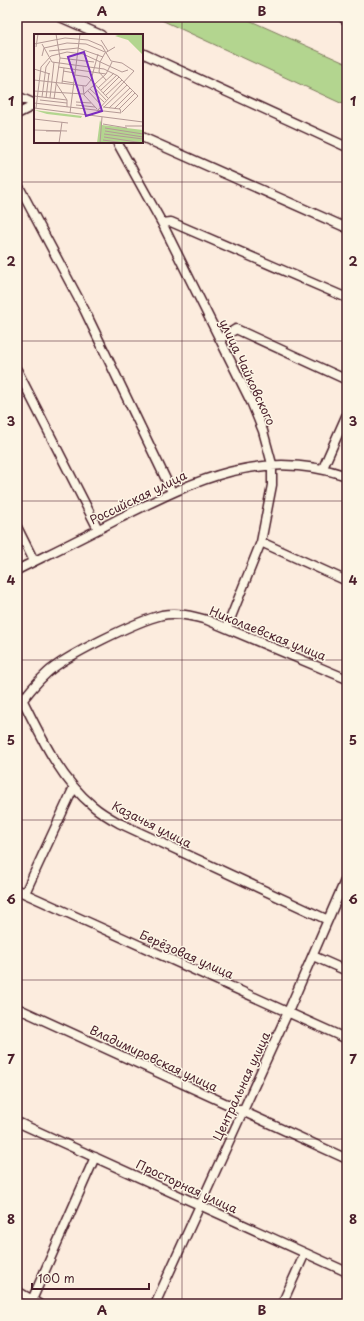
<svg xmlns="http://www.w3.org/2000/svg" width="364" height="1321" font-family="'Playpen Sans',sans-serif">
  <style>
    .green { fill: #b3d58f; stroke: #7e7a5d }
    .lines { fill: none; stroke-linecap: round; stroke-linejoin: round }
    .minor-casing { stroke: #4a1f2b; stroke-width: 11 }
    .secondary-casing { stroke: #4a1f2b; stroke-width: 15 }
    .minor { stroke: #fcf5e5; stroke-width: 8 }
    .secondary { stroke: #fcf5e5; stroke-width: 12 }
    .grid { fill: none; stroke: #4a1f2b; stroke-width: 1; stroke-opacity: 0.55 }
    .labels { text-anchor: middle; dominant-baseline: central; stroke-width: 3; stroke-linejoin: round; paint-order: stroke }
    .street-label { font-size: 12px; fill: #4a1f2b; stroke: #fcf5e5 }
    .inset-road { fill: none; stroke: #b59a96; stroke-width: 1 }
    .view { fill: #7b2cbf; fill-opacity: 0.15; stroke: #7b2cbf; stroke-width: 2 }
    .inset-edge { fill: none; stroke: #4a1f2b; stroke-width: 2 }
    .neatline { fill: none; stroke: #4a1f2b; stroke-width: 1.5 }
    .grid-label { font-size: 13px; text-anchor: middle; font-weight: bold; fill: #4a1f2b }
  </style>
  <rect width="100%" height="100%" fill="#fcecde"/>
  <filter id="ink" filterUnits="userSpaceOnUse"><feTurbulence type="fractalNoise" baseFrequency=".025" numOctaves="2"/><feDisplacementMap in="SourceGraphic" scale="8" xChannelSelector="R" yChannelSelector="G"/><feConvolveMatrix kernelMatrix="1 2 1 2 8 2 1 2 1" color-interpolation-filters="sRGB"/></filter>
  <g filter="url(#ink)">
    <path class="green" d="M155 17H242L347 64V106Z"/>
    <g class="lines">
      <defs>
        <path id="minor" d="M60 17 101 35
          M142 53 347 147
          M17 96 35 104
          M17 114 35 105
          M142 137 347 228
          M117 142 162 223 252 404 263 431 272 464V485L261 542 227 627
          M17 183 84 309 172 492
          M162 223 171 222 347 298
          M220 339 236 329 347 380
          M17 370 98 529
          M323 468 347 414
          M17 527 34 561
          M261 542 347 581
          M17 570C51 553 86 536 120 518 196 480 261 447 347 476
          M17 689C38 730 57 776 93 806 101 813 110 818 119 823L328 920
          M17 708C26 695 36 683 47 673 65 656 137 621 162 615 177 612 193 616 207 620L347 679
          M17 890 347 1039
          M25 893 74 787
          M313 956 347 971
          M17 1008 347 1159
          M17 1122 347 1272
          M17 1291 39 1304
          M32 1300 95 1157
          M155 1304 288 1012 347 876
          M282 1304 305 1253"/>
        <path id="secondary" d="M345 17 347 18"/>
      </defs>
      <use href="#minor" class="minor-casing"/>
      <use href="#secondary" class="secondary-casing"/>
      <use href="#minor" class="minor"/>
      <use href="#secondary" class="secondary"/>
    </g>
  </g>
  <path class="grid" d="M182 17V1304M17 182H347M17 341H347M17 501H347M17 660H347M17 820H347M17 980H347M17 1139H347"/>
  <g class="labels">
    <g class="street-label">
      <text transform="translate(248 372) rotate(65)">улица Чайковского</text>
      <text transform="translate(138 497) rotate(-26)">Российская улица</text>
      <text transform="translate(268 633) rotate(22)">Николаевская улица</text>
      <text transform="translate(152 824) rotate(27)">Казачья улица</text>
      <text transform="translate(187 954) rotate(24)">Берёзовая улица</text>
      <text transform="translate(154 1058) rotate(25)">Владимировская улица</text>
      <text transform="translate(241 1086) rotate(-65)">Центральная улица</text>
      <text transform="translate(187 1186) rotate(25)">Просторная улица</text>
    </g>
  </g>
  <g transform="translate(34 34)">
    <rect width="109" height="109" fill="#fcecde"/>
    <path d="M87 0H109V21L94 6 81 2ZM0 76 48 82 47 84 13 80ZM66 86 68 91 109 96V109H63Z" fill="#b3d58f"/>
    <path class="inset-road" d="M67 6 74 17M0 10 31 4 54 6 68 12 77 27 88 29 100 37 63 77M8 10 18 28 70 35 84 42 104 62 88 78M2 13 4 0M15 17 44 14 69 23M8 22 10 14 33 9 52 10 71 18M26 24 60 28M24 33 72 40M0 35 16 40M29 37 41 39M41 41 54 43 74 64M0 46 52 52 57 46 64 20M72 46 65 38 66 28 71 19 81 13M28 47 40 49M22 49 33 66V73M28 49 30 34M49 52 50 61 63 75M59 52 72 66M64 54 80 39M56 55 70 68M67 56 83 41M0 57 50 60 72 40 78 28M54 57 67 71M69 59 85 43M72 61 88 46M0 62 33 66M8 63 12 33 16 27M12 64 15 39M16 64 20 28M20 65 26 24 22 0M6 66 33 69M42 68 57 69M0 69 87 79M42 71 61 73M69 73 86 75 87 79M70 73 93 51M0 74 109 88M2 74 7 33 17 22 33 18 49 20 88 38 94 36M75 74 96 54M80 75 98 57M85 75 101 59M36 79 46 0M0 85 34 89M69 90 93 94M91 92H109M71 94 109 100M0 96 33 97M12 97H27M71 97 109 103M70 100 109 105M70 103 109 109M69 106 90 109M0 109H14M25 109 28 88M66 109 68 83"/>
    <path class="view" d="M50 18 68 77 52 82 34 23Z"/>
    <rect width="109" height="109" class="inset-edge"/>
  </g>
  <rect width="364" height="1321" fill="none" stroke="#fcf5e5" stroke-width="44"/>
  <path d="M32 1283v6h117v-6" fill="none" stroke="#4a1f2b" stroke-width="2"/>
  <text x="38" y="1283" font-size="12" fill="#4a1f2b" stroke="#fcf5e5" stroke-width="3" paint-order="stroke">100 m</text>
  <rect x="22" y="22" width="320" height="1277" class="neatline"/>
  <g class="grid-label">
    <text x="102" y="16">A</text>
    <text x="262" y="16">B</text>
    <text x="11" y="106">1</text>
    <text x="353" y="106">1</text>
    <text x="11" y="266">2</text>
    <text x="353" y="266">2</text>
    <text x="11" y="426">3</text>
    <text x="353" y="426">3</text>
    <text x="11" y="585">4</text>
    <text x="353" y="585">4</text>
    <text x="11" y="745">5</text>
    <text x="353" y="745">5</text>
    <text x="11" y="904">6</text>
    <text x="353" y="904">6</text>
    <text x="11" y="1064">7</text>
    <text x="353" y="1064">7</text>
    <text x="11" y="1224">8</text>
    <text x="353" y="1224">8</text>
    <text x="102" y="1315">A</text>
    <text x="262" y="1315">B</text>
  </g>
</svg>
